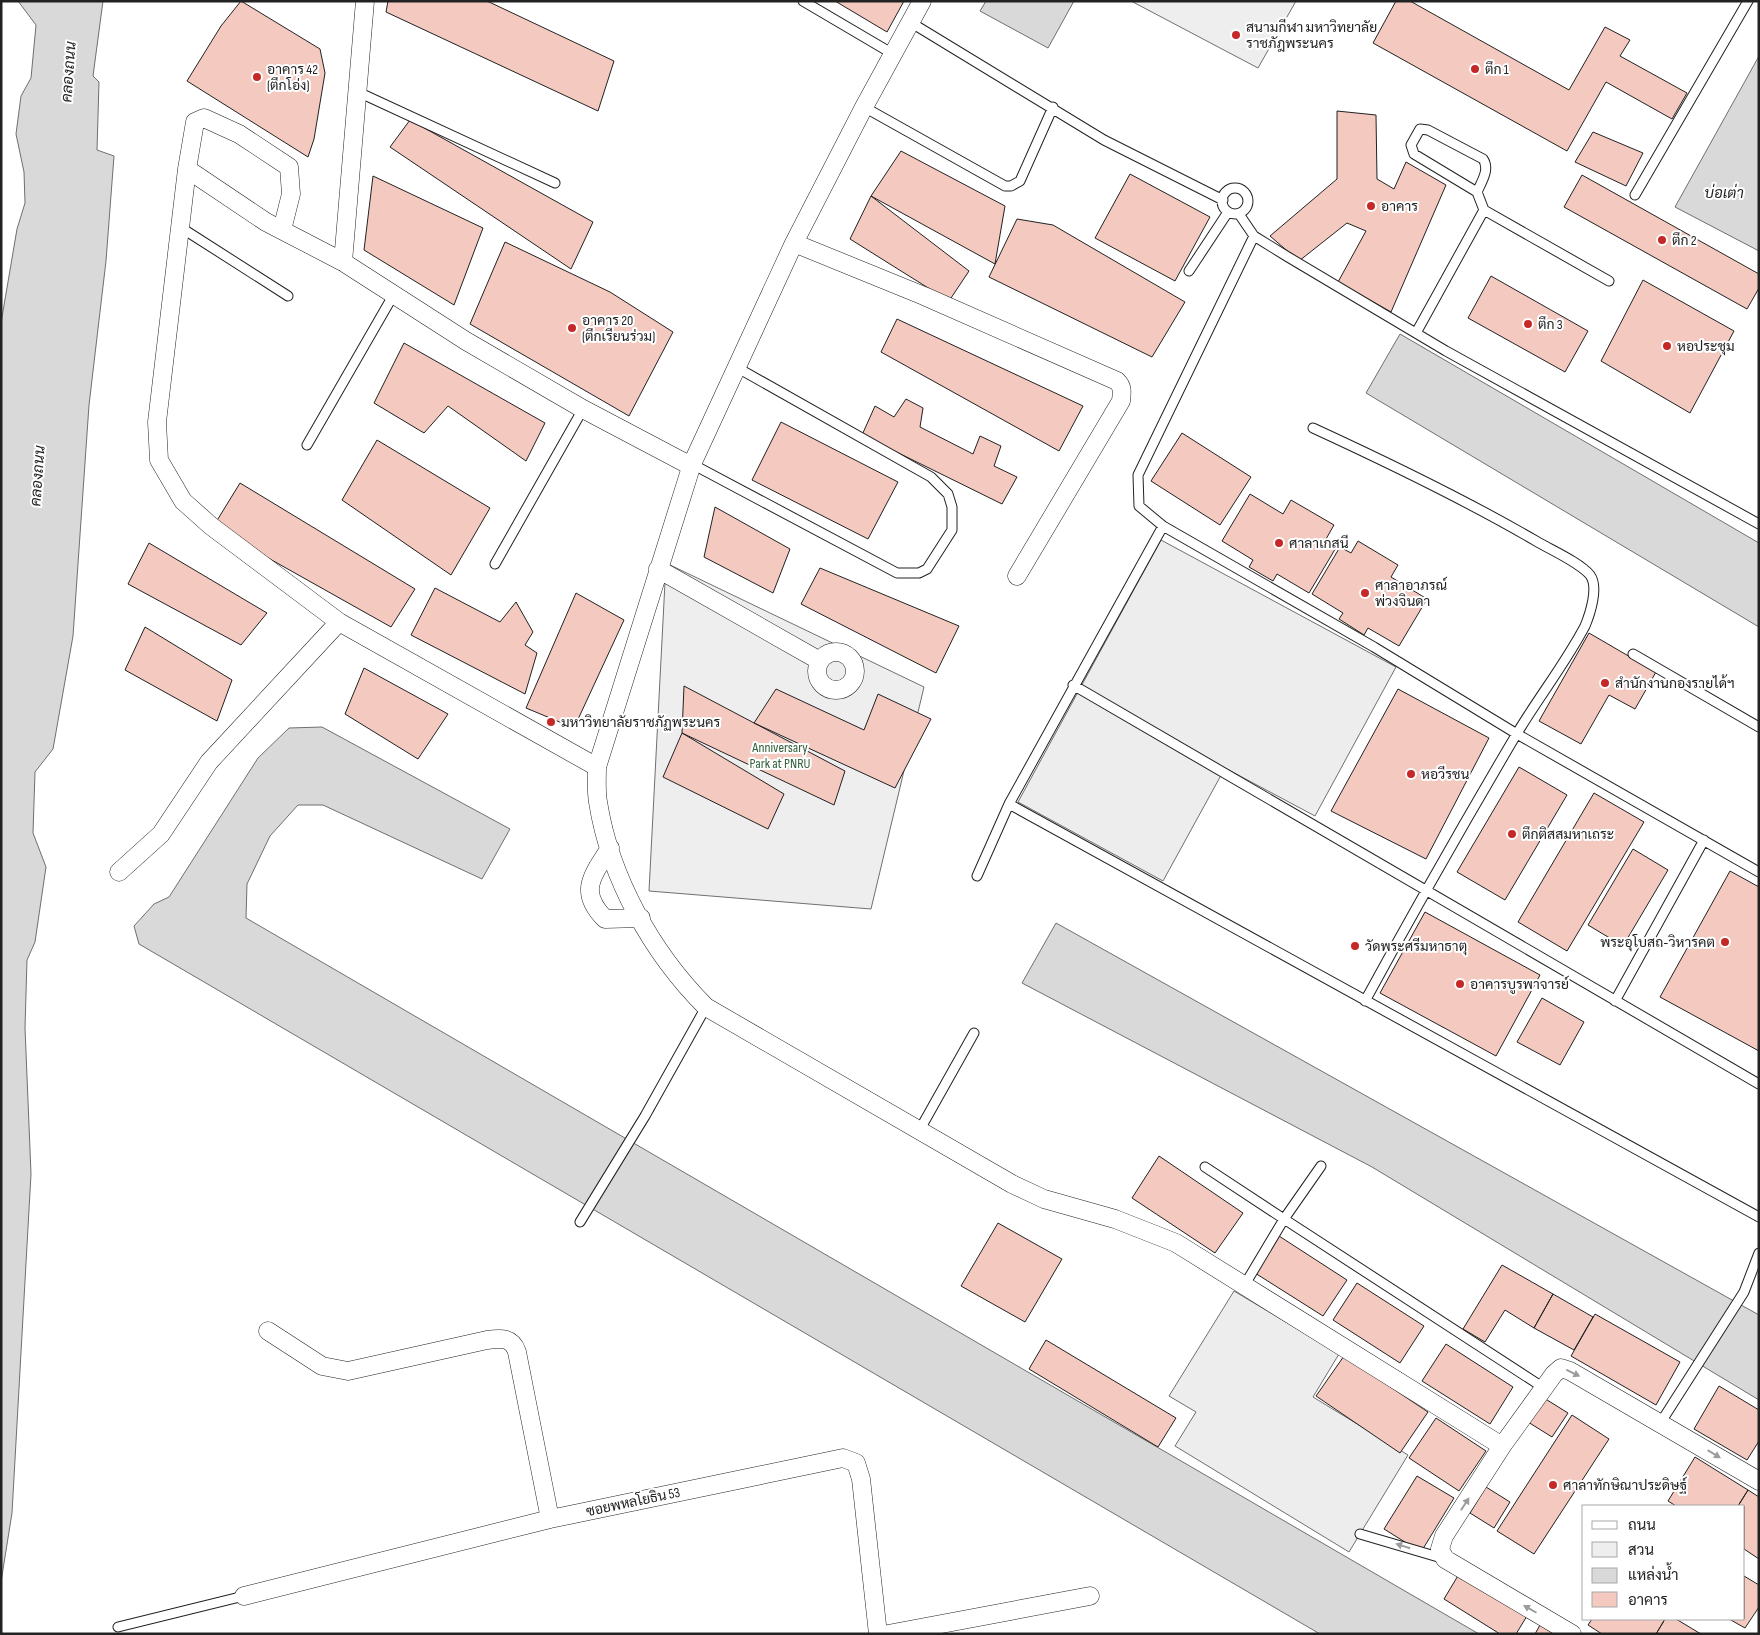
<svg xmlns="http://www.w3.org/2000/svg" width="1760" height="1635" font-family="'Sofia Sans Condensed',Sarabun,sans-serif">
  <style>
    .green { fill: #eee; stroke: #6f6f6f }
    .parking { fill: #ededed; stroke: #6f6f6f }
    .water { fill: #d9d9d9; stroke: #6f6f6f }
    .building { fill: #f3c9c0; stroke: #222 }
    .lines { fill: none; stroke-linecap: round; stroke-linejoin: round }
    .service-casing { stroke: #222; stroke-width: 11 }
    .minor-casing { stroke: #222; stroke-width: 19 }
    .service { stroke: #fff; stroke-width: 9 }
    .minor { stroke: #fff; stroke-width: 18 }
    .oneway { fill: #9c9c9c }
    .poi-dot { fill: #c62828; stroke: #fff; stroke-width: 2 }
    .labels { text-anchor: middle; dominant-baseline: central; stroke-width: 4; stroke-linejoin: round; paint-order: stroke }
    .poi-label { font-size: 14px; fill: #222; stroke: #fff; text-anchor: start }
    .park-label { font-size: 14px; fill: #2f5e38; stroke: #fff }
    .street-label { font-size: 14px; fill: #222; stroke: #fff }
    .water-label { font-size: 15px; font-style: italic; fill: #222; stroke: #fff }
  </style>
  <rect width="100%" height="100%" fill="#fff"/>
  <path class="green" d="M1131 1H1296L1258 68Z
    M666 563 924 687 871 909 649 891Z"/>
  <path class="parking" d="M1161 540 1396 667 1315 816 1225 768 1163 881 1018 802Z
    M1234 1291 1339 1354 1313 1397 1408 1455 1349 1552 1175 1446 1196 1412 1169 1396Z"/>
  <path class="water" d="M18 1H103L93 76 99 82 97 150 114 156 106 261 89 405 73 636 53 749 35 772 33 833 46 867 35 942 27 960 25 1028 31 1174 12 1513 1 1582V323L17 229 25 203 24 172 16 134 21 96 31 78 36 25Z
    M986 1H1074L1048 48 980 11Z
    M1759 56V251L1675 207Z
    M1400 334 1759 543V627L1366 393Z
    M322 727 510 829 482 879 323 805H298L270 836 247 884 246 918 1479 1634H1320L139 944 134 926 154 904 169 897 258 758 289 728Z
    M1056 923 1759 1315V1400L1372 1167 1022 983Z"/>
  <path class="building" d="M241 1 320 49 325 73 314 139 308 157 187 81 221 26Z
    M388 1H487L614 61 598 111 386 12Z
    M835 1H904L887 32Z
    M1396 1H1410L1569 90 1605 27 1630 40 1620 56 1687 93 1672 119 1606 82 1567 151 1373 43Z
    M1337 111 1376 115 1377 179 1394 189 1406 162 1446 185 1391 312 1338 282 1366 231 1347 223 1299 261 1270 236 1337 179Z
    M410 120 593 222 571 269 390 147Z
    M1593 132 1643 153 1626 186 1575 162Z
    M901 151 1005 206 995 264 871 196Z
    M1130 174 1210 217 1175 281 1095 238Z
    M1582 175 1759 274V288L1747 309 1564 207Z
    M373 176 483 228 454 305 364 250Z
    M871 196 969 271 949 301 850 239Z
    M1017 219 1053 225 1185 302 1152 357 989 277Z
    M505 242 610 292 673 332 629 416 470 324Z
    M1491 276 1588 331 1565 372 1468 318Z
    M1643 280 1734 331 1690 413 1601 361Z
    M897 319 1083 406 1059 451 881 352Z
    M404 343 545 423 526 461 448 406 424 433 374 403Z
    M906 399 923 408 920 427 973 454 980 436 1001 446 994 466 1017 477 1002 504 862 435 875 406 894 417Z
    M781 422 898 482 868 539 752 480Z
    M1182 433 1251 477 1220 525 1151 481Z
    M377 440 490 508 451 575 342 500Z
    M240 483 415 589 391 627 213 527Z
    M1250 494 1283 514 1291 500 1334 525 1326 539 1337 546 1309 593 1277 574 1273 581 1249 567 1253 560 1222 541Z
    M715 507 790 549 773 593 704 557Z
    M1358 541 1398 565 1391 577 1427 599 1399 646 1368 628 1364 635 1339 619 1343 613 1312 594 1340 547 1351 553Z
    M149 543 267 613 241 645 128 584Z
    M820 568 959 626 936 673 801 604Z
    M435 588 500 622 516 602 533 632 525 645 537 653 525 694 411 635Z
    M576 593 624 620 574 728 526 708Z
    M145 627 232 680 217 721 125 670Z
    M1589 633 1656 672 1635 709 1609 695 1581 744 1539 721Z
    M364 668 448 714 418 759 345 714Z
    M684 686 845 771 834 805 682 733Z
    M776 689 864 730 878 694 931 719 895 788 754 723Z
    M1398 689 1489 738 1426 859 1331 811Z
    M682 733 784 794 768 829 663 777Z
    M1519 767 1567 795 1505 900 1457 872Z
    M1594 793 1644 822 1567 951 1518 922Z
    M1633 849 1668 870 1623 946 1588 925Z
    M1730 871 1759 887V1051L1660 997Z
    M1425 912 1540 975 1496 1056 1380 993Z
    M1542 998 1584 1022 1560 1065 1517 1042Z
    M1159 1156 1243 1213 1215 1253 1132 1198Z
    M998 1223 1062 1259 1025 1322 961 1286Z
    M1279 1236 1347 1280 1323 1316 1255 1273Z
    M1502 1265 1553 1294 1534 1328 1505 1310 1485 1342 1463 1329Z
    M1357 1283 1424 1326 1400 1363 1333 1320Z
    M1553 1294 1593 1317 1574 1350 1534 1328Z
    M1595 1314 1680 1362 1656 1405 1571 1356Z
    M1046 1340 1176 1418 1158 1447 1029 1369Z
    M1446 1344 1513 1387 1490 1424 1422 1381Z
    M1344 1356 1428 1412 1400 1453 1316 1396Z
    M1719 1386 1759 1410V1441L1747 1460 1694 1429Z
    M1544 1398 1568 1413 1552 1437 1528 1422Z
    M1572 1415 1609 1439 1534 1554 1497 1531Z
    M1436 1418 1486 1451 1459 1491 1409 1458Z
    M1695 1457 1748 1490 1738 1506H1676L1668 1501Z
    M1417 1476 1454 1498 1421 1552 1384 1529Z
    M1486 1487 1510 1502 1494 1528 1470 1513Z
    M1748 1490 1759 1497V1559L1744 1549V1506H1738Z
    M1459 1574 1527 1616 1516 1634H1500L1444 1599Z
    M1744 1576 1759 1585V1607L1745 1628 1729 1619H1744Z
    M1592 1619H1665L1656 1634H1602L1588 1625Z
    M1665 1619H1676L1701 1634H1656Z
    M1540 1625 1554 1634H1535Z"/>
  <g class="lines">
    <defs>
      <path id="service" d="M803 1 893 54
        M910 22 1104 140 1223 200
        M358 92 555 183
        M864 107 1005 186H1011L1020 181 1053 107
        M1222 201a13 13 0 1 1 26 0a13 13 0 1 1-26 0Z
        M1477 192 1414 154 1411 145 1420 129 1428 130 1483 159C1490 169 1482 181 1477 192L1484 210 1609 281
        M1635 195 1748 1
        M1239 214 1254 236 1288 257 1446 351 1759 524
        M180 227 288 296
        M1254 236 1138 475 1139 506 1163 526 1374 647 1517 734 1759 872
        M1189 271 1228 212
        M1416 333 1484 210
        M1313 428C1389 463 1464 499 1536 541 1551 550 1579 562 1590 575 1599 587 1590 614 1585 626 1565 664 1538 698 1516 735 1464 823 1414 911 1365 1001
        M307 445 394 294
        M692 464 897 573H919L927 569 952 530V507L948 494 931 477 736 367
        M495 564 583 409
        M1633 654 1759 727
        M1073 685 1759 1084
        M1009 804 1759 1217
        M977 876 1009 804 1163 526
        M1615 1001 1704 840
        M919 1131 974 1033
        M1205 1167 1284 1219 1321 1166
        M580 1222 645 1116 706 1007
        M1244 1286 1284 1219 1544 1388
        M1661 1422 1744 1292 1759 1253
        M1360 1534 1445 1559
        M118 1627 244 1596"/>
      <path id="minor" d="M922 1 864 107 794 243 692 464 597 767C597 778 596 791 598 802 610 878 652 953 706 1007L1012 1184 1044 1199 1115 1219 1176 1243 1502 1446
        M187 169 266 222 343 262 466 341 583 409 691 466
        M282 230 291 194 289 167 239 134 204 118 195 122 187 169 157 422 159 460 183 501 211 526 339 622 597 767
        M794 243 924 296 1117 381C1123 387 1122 392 1121 401L1017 576
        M343 262 365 1
        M658 569 820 661
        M817 671a19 19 0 1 1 38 0a19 19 0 1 1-38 0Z
        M610 848C592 876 578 892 605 919L641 918
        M119 872 161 834 209 762 339 622
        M268 1331 322 1366 348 1371 487 1340C501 1338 512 1337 517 1352L550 1519
        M244 1596 550 1519 843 1458 856 1463 861 1479 878 1634
        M888 1634 1090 1596
        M1572 1634 1445 1559 1440 1549 1444 1536 1502 1446 1554 1374 1561 1368 1570 1371 1759 1481"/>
    </defs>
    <use href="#service" class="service-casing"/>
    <use href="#minor" class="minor-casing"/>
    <use href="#service" class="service"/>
    <use href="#minor" class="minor"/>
  </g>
  <defs><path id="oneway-solid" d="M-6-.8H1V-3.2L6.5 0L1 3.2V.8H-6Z" transform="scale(1.25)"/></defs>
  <g class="oneway">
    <use href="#oneway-solid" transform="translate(1573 1373) rotate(26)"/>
    <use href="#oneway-solid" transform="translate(1714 1454) rotate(31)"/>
    <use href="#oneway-solid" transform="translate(1465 1504) rotate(-57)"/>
    <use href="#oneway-solid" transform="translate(1403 1546) rotate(-163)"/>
    <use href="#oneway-solid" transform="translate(1530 1609) rotate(-150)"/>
  </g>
  <g class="poi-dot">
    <circle cx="1236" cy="35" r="5"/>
    <circle cx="1475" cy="69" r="5"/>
    <circle cx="257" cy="77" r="5"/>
    <circle cx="1371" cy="206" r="5"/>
    <circle cx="1662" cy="240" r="5"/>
    <circle cx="1528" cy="324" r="5"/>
    <circle cx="572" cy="328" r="5"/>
    <circle cx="1667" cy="346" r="5"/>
    <circle cx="1279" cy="543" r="5"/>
    <circle cx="1365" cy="593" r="5"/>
    <circle cx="1605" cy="683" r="5"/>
    <circle cx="551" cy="722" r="5"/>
    <circle cx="1411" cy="774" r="5"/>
    <circle cx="1512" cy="834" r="5"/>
    <circle cx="1725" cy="942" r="5"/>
    <circle cx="1355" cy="946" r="5"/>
    <circle cx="1460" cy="984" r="5"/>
    <circle cx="1553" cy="1485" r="5"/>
  </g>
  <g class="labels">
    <g class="poi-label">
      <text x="1246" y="27">สนามกีฬา มหาวิทยาลัย<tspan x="1246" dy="16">ราชภัฎพระนคร</tspan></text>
      <text x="267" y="69">อาคาร 42<tspan x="267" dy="16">(ตึกโอ่ง)</tspan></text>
      <text x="1485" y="69">ตึก 1</text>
      <text x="1381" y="206">อาคาร</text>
      <text x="1672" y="240">ตึก 2</text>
      <text x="582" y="320">อาคาร 20<tspan x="582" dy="16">(ตึกเรียนร่วม)</tspan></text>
      <text x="1538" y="324">ตึก 3</text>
      <text x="1677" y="346">หอประชุม</text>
      <text x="1289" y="543">ศาลาเกสนี</text>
      <text x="1375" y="585">ศาลาอาภรณ์<tspan x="1375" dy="16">พ่วงจินดา</tspan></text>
      <text x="1615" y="683">สำนักงานกองรายได้ฯ</text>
      <text x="561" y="722">มหาวิทยาลัยราชภัฏพระนคร</text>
      <text x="1421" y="774">หอวีรชน</text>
      <text x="1522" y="834">ตึกติสสมหาเถระ</text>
      <text x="1715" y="942" text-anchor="end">พระอุโบสถ-วิหารคต</text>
      <text x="1365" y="946">วัดพระศรีมหาธาตุ</text>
      <text x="1470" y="984">อาคารบูรพาจารย์</text>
      <text x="1563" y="1485">ศาลาทักษิณาประดิษฐ์</text>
    </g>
    <g class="park-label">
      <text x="780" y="747">Anniversary<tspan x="780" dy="16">Park at PNRU</tspan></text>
    </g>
    <g class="street-label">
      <text transform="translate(633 1502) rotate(-12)">ซอยพหลโยธิน 53</text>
    </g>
    <g class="water-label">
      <text transform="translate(69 72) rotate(-86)">คลองถนน</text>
      <text x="1724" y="193">บ่อเต่า</text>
      <text transform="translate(38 476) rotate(-86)">คลองถนน</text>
    </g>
  </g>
  <rect width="1760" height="1635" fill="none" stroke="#222222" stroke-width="5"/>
  <rect x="1582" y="1505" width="162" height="115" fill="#ffffff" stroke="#a7a7a7"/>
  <rect x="1592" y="1521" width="25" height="8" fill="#ffffff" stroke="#a7a7a7"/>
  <text x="1628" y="1530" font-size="15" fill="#222222">ถนน</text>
  <rect x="1592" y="1542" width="25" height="15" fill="#eeeeee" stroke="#a7a7a7"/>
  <text x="1628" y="1555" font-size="15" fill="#222222">สวน</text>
  <rect x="1592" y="1568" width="25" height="15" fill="#d9d9d9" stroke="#a7a7a7"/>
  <text x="1628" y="1580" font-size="15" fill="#222222">แหล่งน้ำ</text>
  <rect x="1592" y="1592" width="25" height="15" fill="#f3c9c0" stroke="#a7a7a7"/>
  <text x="1628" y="1605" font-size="15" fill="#222222">อาคาร</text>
</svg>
